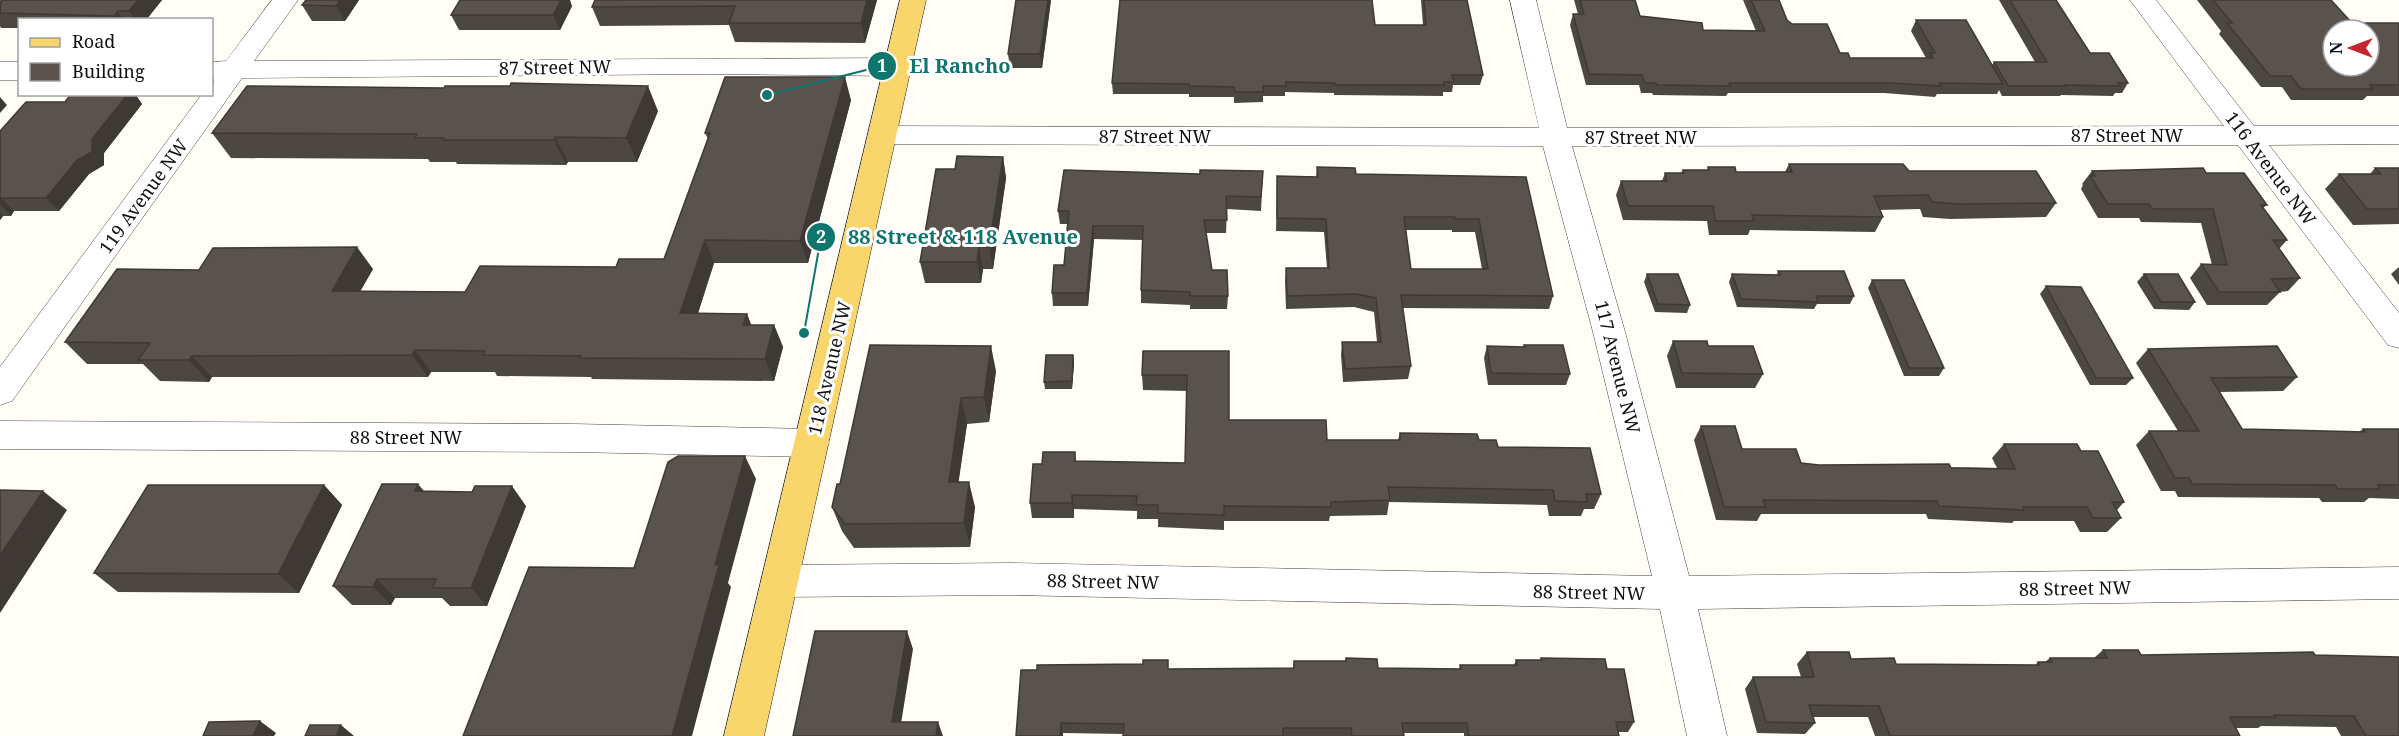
<svg xmlns="http://www.w3.org/2000/svg" width="2399" height="736" font-family="'Noto Serif',serif">
  <style>
    .lines { fill: none; stroke-linecap: round; stroke-linejoin: round }
    .minor-casing { stroke: #444; stroke-width: 1 }
    .major-casing { stroke: #222; stroke-width: 1 }
    .minor { fill: #fff; fill-rule: evenodd }
    .major { fill: #f9d66b; fill-rule: evenodd }
    .wall { fill: #4d4742; fill-rule: evenodd }
    .shaded-wall { fill: #3f3936 }
    .building { fill: #5a524d; stroke: #3f3936; stroke-width: 1.5; fill-rule: evenodd }
    .labels { text-anchor: middle; dominant-baseline: central; stroke-width: 6; stroke-linejoin: round; paint-order: stroke }
    .street-label { font-size: 18px; fill: #111; stroke: #fff }
    .leader { fill: none; stroke: #0f766e; stroke-width: 2 }
    .callout-dot { fill: #0f766e; stroke: #fff; stroke-width: 2 }
    .mark-label { font-size: 18px; text-anchor: middle; font-weight: bold; fill: #fff }
    .callout-label { font-size: 20px; text-anchor: middle; font-weight: bold; fill: #0f766e; stroke: #fff; stroke-width: 6; stroke-linejoin: round; paint-order: stroke }
  </style>
  <rect width="100%" height="100%" fill="#fffdf5"/>
  <g class="lines">
    <defs>
      <path id="minor" d="M272 0H298L254 61 898 58 908 61 911 67 908 73 898 76 708 74 242 78 12 401 0 405V367L202 94H212L214 79 212 78V62L226 61Z
        M1510 0H1536L1567 128 2224 126 2130 0H2156L2254 126H2399V144L2269 145 2399 313V348L2388 345 2238 145 1572 146 1625 332 1689 576 2399 567V599L1698 609 1727 736H1687L1660 609 1011 595 780 597 767 593 761 581 767 569 780 565 1011 563 1652 576 1593 332 1543 146 882 144 872 142 868 135 872 128 882 126 1539 128Z
        M0 62H20V80H0Z
        M0 421 573 424 812 429 824 433 829 443 824 453 812 457 573 452 0 449Z"/>
      <path id="major" d="M900 0H926L764 736H724Z"/>
    </defs>
    <use href="#minor" class="minor-casing"/>
    <use href="#major" class="major-casing"/>
    <use href="#minor" class="minor"/>
    <use href="#major" class="major"/>
  </g>
  <path class="wall" d="M162 0 146 20H20V28H1L0 26V1Z
    M359 0 345 21H312L302 5Z
    M877 0 865 43 735 42 729 25 600 26 592 7Z
    M1051 0 1042 68H1010L1008 54Z
    M1421 0H1467L1483 75 1480 85H1453L1452 92H1443V96L1334 95V93L1285 92V96H1263V102L1234 103V97H1189V94H1113L1112 83 1375 25H1423Z
    M1574 0H1635L1640 16 1703 30 1756 31 1743 0H1779L1787 20 1792 24 1850 58H1926L1911 31 1916 20 1992 65 1994 62H2035L1999 0H2056L2090 53 2128 83 2122 93H2115L2113 96 2061 95 2060 96H2002L1999 90 1997 94H1937L1935 97 1884 93H1728L1726 96 1653 95 1652 93H1641L1639 85H1586L1570 25 1573 14H1578Z
    M2197 0H2331L2352 23H2399V96H2367L2363 100H2291L2282 87H2261L2219 34 2221 31Z
    M572 6 560 30H459L451 15Z
    M71 94H135L142 104 104 153V165L89 174 59 211H14L11 216H3L0 220V131L65 102Z
    M851 100 808 263H714L698 313 747 314 751 325H774L783 347 774 381 592 379 591 377 497 376 495 372H431L428 377H212L209 382 160 381 143 364H87L65 342 199 270 373 269 360 291 465 292 664 259 708 139 705 133Z
    M658 111 637 162H568L566 165 457 164 456 162H430L428 159 231 158 212 133Z
    M1003 157 1006 178 993 269H983L981 283H925L920 262 955 169Z
    M1789 164 1909 171 2056 203 2046 217 1950 219 1923 217 1920 209 1880 210 1883 217 1875 232 1750 230 1748 235H1709L1707 221 1623 220 1616 195 1621 181H1662L1665 173H1681L1683 170H1707L1708 167 1736 172H1785Z
    M1317 167 1356 174 1526 177 1553 296 1549 309 1403 308 1411 366 1408 379 1343 382 1341 355 1342 342H1377L1374 312 1354 307 1286 309 1285 281 1286 268H1327L1324 232 1276 231 1277 176 1316 177ZM1406 230H1452V232H1475L1482 269H1411Z
    M2375 168H2399V224L2353 225 2325 189 2339 174H2370Z
    M1263 171 1261 211 1227 209 1226 233H1206L1212 270 1228 296 1227 309H1190V305L1141 303V290L1143 240 1094 239 1088 306H1053L1052 293 1064 265 1067 224H1060L1058 211 1200 174Z
    M2092 171 2206 173 2267 205 2263 208 2287 240 2279 249 2300 278 2288 291 2280 292 2267 305H2207L2190 278 2201 264 2212 265 2201 223 2141 222 2139 218H2098L2081 189 2083 185 2082 184Z
    M2399 267V285L2391 274Z
    M1778 271 1854 296 1850 304H1817L1814 309 1737 307 1729 282 1732 274 1777 275Z
    M1647 274 1690 305 1687 313 1655 312 1644 282Z
    M2144 274 2195 302 2189 310 2154 309 2137 282Z
    M1872 280 1944 368 1939 376H1904L1868 288Z
    M2046 286 2133 378 2126 385H2090L2040 294Z
    M1673 341 1708 346 1763 374 1755 388H1676L1667 356Z
    M1524 345 1570 374 1566 385H1488L1484 358 1487 346 1523 347Z
    M2148 349 2297 377 2283 391 2219 392 2242 429 2359 432 2363 429H2399V499L2369 498 2364 502H2322L2319 498 2178 497 2175 491H2161L2136 445 2149 431H2178L2136 363Z
    M1229 351V420L1327 440H1398L1400 433 1479 440 1498 447 1601 494 1594 509H1584L1581 516H1549L1547 505 1389 502 1387 515 1330 516 1329 521H1224V530L1158 527V519H1137V511L1074 509V518H1032L1030 503 1042 464 1075 452 1076 461 1185 463 1187 391 1143 390 1142 375Z
    M1073 355 1074 363 1072 389H1045L1044 382Z
    M996 371 989 422 967 424 958 482 975 507 970 547 854 548 842 531 832 507 840 484Z
    M1701 426 1742 449 1801 463 1819 465 1997 468 1992 458 2004 444 2081 451 2124 502 2117 510 2121 518 2107 532H2080L2074 521H2014L2012 523 1928 519 1926 514H1761L1757 521 1716 520 1694 440Z
    M324 485 342 505 299 593 118 592 94 573Z
    M424 491 526 506 487 606H450L442 598H395L391 605H352L333 586Z
    M2103 650 2141 655H2315L2399 736H2341L2336 727 2261 726 2258 728H2236L2240 736H1875L1868 717H1813L1815 723 1805 734 1757 733 1745 689 1753 677H1801L1797 664 1807 652 1851 659 1896 664 2035 665 2038 662H2045L2050 658H2094Z
    M1346 658 1378 668 1459 669 1460 665H1514L1516 660H1540L1541 658 1607 669 1634 722 1628 732H1618L1619 736H1464V733H1403L1404 736H1123V734L1063 733 1037 670 1143 664 1168 669 1293 668 1294 661H1345Z"/>
  <path class="shaded-wall" d="M138 0H162L146 20H135L129 11Z
    M340 0H359L345 21 336 6Z
    M561 0H570L572 6 560 30 553 15Z
    M867 0H877L865 43 861 23Z
    M1048 0H1051L1042 68 1040 54Z
    M118 11 124 20H117L114 16Z
    M845 77 851 100 808 263 800 241Z
    M648 86 658 111 637 162 626 138Z
    M128 94H135L142 104 104 153V165L89 174 59 211 46 198Z
    M0 97 7 105 0 113Z
    M555 137 568 162 566 165 554 140Z
    M1003 157 1006 178 993 269 989 247Z
    M1 198 14 211 11 216 0 204V199Z
    M0 212 3 216 0 220Z
    M1093 226 1094 239 1088 306 1087 293Z
    M705 240 714 263 691 335 680 313Z
    M357 247 373 269 348 313 332 291Z
    M979 247 983 269 981 283 977 262Z
    M747 314 755 335 743 325Z
    M774 325 783 347 774 381 765 359Z
    M991 346 996 371 989 422 984 397Z
    M415 350 431 372 428 377 412 355Z
    M1073 355 1074 363 1072 389V381Z
    M192 356 212 377 209 382 189 360Z
    M961 398 967 424 955 507 949 482Z
    M745 456 756 479 728 583 731 587 692 736H672L715 565Z
    M969 482 975 507 970 547 964 523Z
    M418 484 435 504 415 491Z
    M324 485 342 505 299 593 278 574Z
    M512 486 526 506 487 606 471 588Z
    M43 491 67 510 0 613V555Z
    M1072 495 1074 509V518L1072 503Z
    M377 579 395 598 391 605 373 587Z
    M907 631 913 649 899 736 892 722Z
    M260 721 276 733 274 736H253Z
    M938 722 943 736H936Z
    M1061 723 1063 733V736H1060Z
    M341 725 354 736H336Z"/>
  <path class="building" d="M1 0H138L129 11H118L114 16 0 13Z
    M306 0H340L336 6 302 5Z
    M460 0H561L553 15H451Z
    M595 0H867L861 23H729L735 6 592 7Z
    M1016 0H1048L1040 54H1008Z
    M1120 0H1372L1375 25H1426L1424 0H1467L1483 75H1452L1454 82H1444V85H1335V83L1286 82V86H1263V92H1235L1234 87 1189 86V84L1112 83Z
    M1580 0H1635L1640 16 1702 23 1703 30 1765 31 1751 0H1779L1787 20 1792 24H1827L1840 53H1848L1850 58H1933L1930 53H1935L1916 20H1966L2003 84 1939 83 1941 86 1890 83H1729L1731 86 1657 85 1656 83H1645L1642 75 1589 74 1573 14H1584Z
    M2010 0H2056L2090 53H2109L2128 83H2118L2120 86 2065 85 2066 86H2008L1994 62H2047Z
    M2213 0H2331L2352 23H2399V85H2370L2373 89H2301L2291 76H2270L2227 23H2232ZM2333 30H2369V66H2333Z
    M725 77H845L800 241 705 240 680 313 747 314 743 325H774L765 359 580 358 581 356 483 355 485 351 415 350 412 355 192 356 189 360H138L150 343 65 342 117 269 199 270 213 248 357 247 332 291 465 292 480 266 616 267 619 259H664L710 133H705Z
    M511 83 648 86 626 138 555 137 554 140H443L444 138H415L417 134 212 133 247 86 444 88 445 86H510Z
    M71 94H128L92 139V152L77 160 46 198H1L0 199V131L26 102H65Z
    M957 156 1003 157 989 247H979L977 262H920L936 169H955Z
    M1789 164H1903L1909 171H2036L2056 203 1959 204 1932 202 1928 195 1874 196 1883 217 1752 215 1754 221H1715L1713 206H1628L1621 181H1667L1665 173H1684L1683 170H1709L1708 167H1735L1736 172H1792Z
    M1317 167 1355 168 1356 174 1526 177 1553 296 1401 295 1411 366 1345 369 1342 342H1381L1376 298 1356 294 1287 296 1286 268H1329L1326 219 1277 218V176L1318 177ZM1404 217H1455V219H1479L1488 269H1411Z
    M2203 168 2206 173H2244L2267 205H2261L2287 240H2273L2300 278 2271 279 2280 292H2219L2201 264 2227 265 2213 209H2152L2149 204H2108L2090 176H2095L2092 171Z
    M2375 168H2399V209H2367L2339 174H2381Z
    M1064 170 1200 174V170L1263 171 1261 197 1226 196 1227 220H1204L1212 270H1227L1228 296H1190V292L1141 290 1143 226H1093L1087 293H1052L1054 265H1064L1069 211H1058Z
    M1778 271H1844L1854 296H1816L1818 302 1741 299 1732 274 1780 275Z
    M1647 274H1678L1690 305 1658 304Z
    M2144 274H2178L2195 302H2161Z
    M1872 280H1904L1944 368H1909Z
    M2046 286 2081 287 2133 378H2096Z
    M1673 341H1707L1708 346H1753L1763 374 1682 373Z
    M870 345 991 346 984 397 961 398 949 482H969L964 523 845 524 832 507 837 484H840Z
    M1524 345H1563L1570 374 1491 373 1487 346 1525 347Z
    M2277 346 2297 377 2211 378 2242 429 2365 432 2363 429H2399V485H2378L2380 489H2338L2335 485 2192 484 2189 478H2175L2149 431H2199L2148 349Z
    M1143 351H1229V420H1326L1327 440H1400V433L1477 434 1479 440H1496L1498 447 1590 448 1601 494H1586L1587 502 1555 501 1553 490 1388 487 1390 500 1331 502V507L1224 506V515L1158 513V505H1136L1137 496 1072 495V503H1030L1033 464H1042L1043 452H1075V461L1185 463 1187 375H1142Z
    M1046 355H1073L1072 381 1044 382Z
    M1701 426H1735L1742 449H1796L1801 463 1819 465 1949 464 1951 468 2015 469 2004 444H2077L2081 451H2098L2124 502H2112L2121 518H2093L2087 507H2023L2024 510 1939 506 1937 501 1763 500 1766 507H1724Z
    M678 456H745L715 565H719L672 736H463L529 567 634 568 668 462Z
    M382 484H418L415 491 472 492 475 486H512L471 588H433L436 579H377L373 587 333 586Z
    M148 485H324L278 574 94 573Z
    M0 490 43 491 0 555Z
    M815 631H907L892 722H938L936 736H793Z
    M2103 650H2138L2141 655 2313 652 2315 655 2399 657V736H2366L2354 716 2274 715 2275 717H2230L2240 736H1890L1879 706 1809 705 1815 723 1766 722 1753 677H1814L1807 652H1849L1851 659 1894 658 1896 664 2039 665 2038 662H2052L2050 658H2107Z
    M1346 658 1377 659 1378 668 1461 669 1460 665H1517L1516 660H1542L1541 658 1605 659 1607 669H1624L1634 722H1616L1619 736H1469L1467 723H1402L1404 736H1352L1351 728H1283V736H1123L1124 724 1061 723 1060 736H1016L1021 670H1037V665L1143 664V660H1168V669L1294 668V661H1346Z
    M260 721 253 736H203L209 722Z
    M310 725H341L336 736H305Z"/>
  <g class="labels">
    <g class="street-label">
      <text transform="translate(555 67) rotate(-1)">87 Street NW</text>
      <text x="2127" y="135">87 Street NW</text>
      <text x="1155" y="136">87 Street NW</text>
      <text x="1641" y="137">87 Street NW</text>
      <text transform="translate(2271 168) rotate(53)">116 Avenue NW</text>
      <text transform="translate(143 196) rotate(-54)">119 Avenue NW</text>
      <text transform="translate(1618 367) rotate(76)">117 Avenue NW</text>
      <text transform="translate(829 368) rotate(-77)">118 Avenue NW</text>
      <text x="406" y="437">88 Street NW</text>
      <text transform="translate(1103 581) rotate(1)">88 Street NW</text>
      <text transform="translate(2075 588) rotate(-1)">88 Street NW</text>
      <text transform="translate(1589 592) rotate(1)">88 Street NW</text>
    </g>
  </g>
  <path class="leader" d="M767 95L882 66M804 333L821 237"/>
  <g class="callout-dot">
    <circle cx="767" cy="95" r="6"/>
    <circle cx="804" cy="333" r="6"/>
    <circle cx="882" cy="66" r="15"/>
    <circle cx="821" cy="237" r="15"/>
  </g>
  <g class="mark-label">
    <text x="882" y="72">1</text>
    <text x="821" y="243">2</text>
  </g>
  <g class="callout-label">
    <text x="960" y="73">El Rancho</text>
    <text x="963" y="244">88 Street &amp; 118 Avenue</text>
  </g>
  <rect x="18" y="18" width="195" height="78" fill="#ffffff" stroke="#a0a0a0" stroke-width="1.5"/>
  <rect x="30" y="38" width="30" height="9" fill="#f9d66b" stroke="#a0a0a0" stroke-width="1.5"/>
  <text x="72" y="48" font-size="18" fill="#111111">Road</text>
  <rect x="30" y="63" width="30" height="18" fill="#5a524d" stroke="#a0a0a0" stroke-width="1.5"/>
  <text x="72" y="78" font-size="18" fill="#111111">Building</text>
  <g transform="translate(2351 48) rotate(270)"><circle r="28" fill="#ffffff" stroke="#a0a0a0" stroke-width="1.5"/>
  <path d="M0-4.5L10 22L0 15L-10 22Z" fill="#c4262e"/>
  <text y="-9" font-size="16" font-weight="bold" text-anchor="middle" fill="#111111">N</text>
  </g>
</svg>
